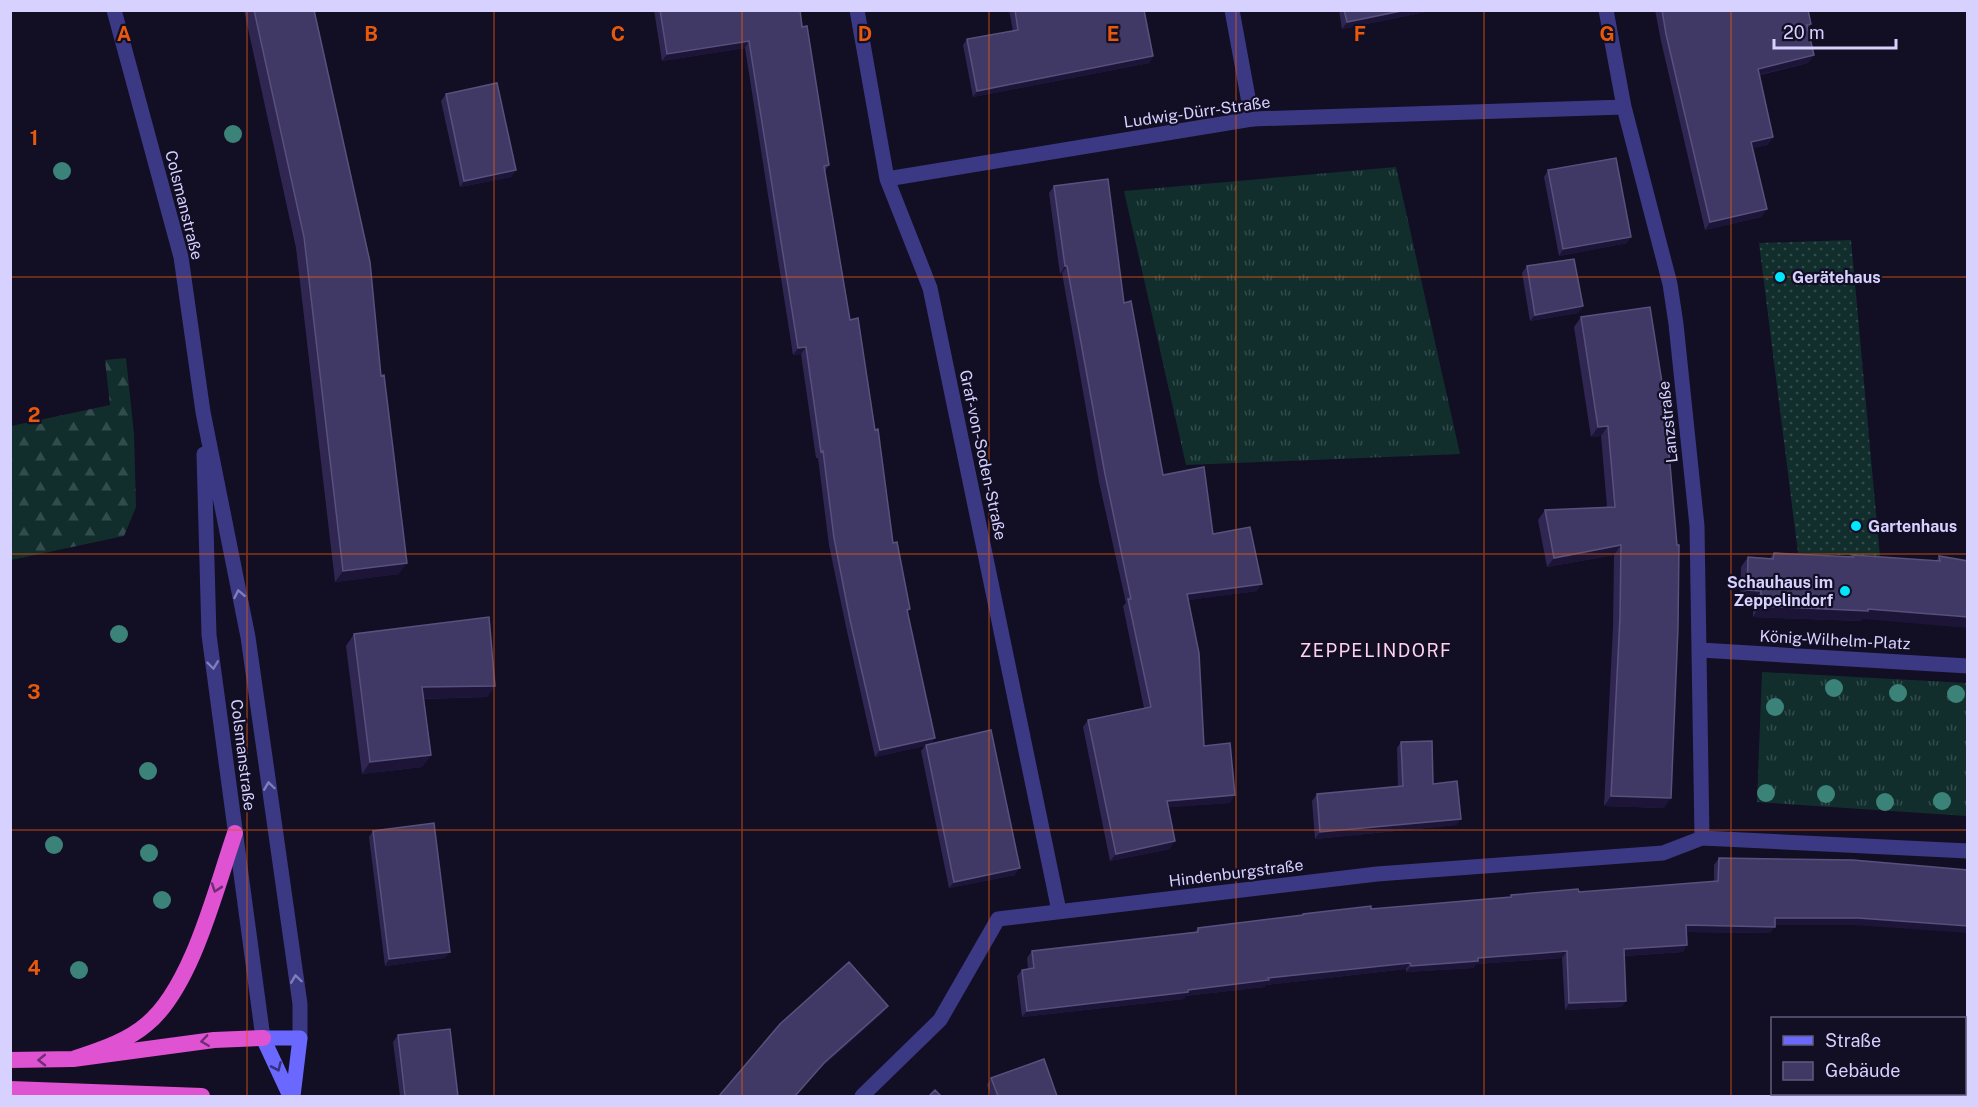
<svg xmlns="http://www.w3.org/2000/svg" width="1978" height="1107" font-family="'Public Sans',sans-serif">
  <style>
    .grass { fill: url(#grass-tufts) }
    .forest { fill: url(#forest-firs) }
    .garden { fill: url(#garden-dots) }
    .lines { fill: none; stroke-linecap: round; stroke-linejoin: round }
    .service { stroke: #3b3983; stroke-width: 15 }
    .minor { stroke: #3b3983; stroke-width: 15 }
    .tertiary { stroke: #3b3983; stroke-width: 15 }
    .secondary { stroke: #6a68ff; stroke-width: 15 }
    .trunk { stroke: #df52d2; stroke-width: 16 }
    .tree { fill: #3b8279 }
    .wall { fill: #2f2752 }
    .shaded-wall { fill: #1c1538 }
    .building { fill: #413965; stroke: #58517d; stroke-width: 1.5 }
    .oneway { stroke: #817dbb }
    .oneway2 { stroke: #6e2d72 }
    .oneway3 { stroke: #35327c }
    .grid { fill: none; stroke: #e8590c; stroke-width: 1.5; stroke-opacity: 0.55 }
    .poi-dot { fill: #00e6fc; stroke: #120e24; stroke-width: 2 }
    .labels { text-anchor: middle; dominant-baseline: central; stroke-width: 4.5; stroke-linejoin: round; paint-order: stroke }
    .street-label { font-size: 16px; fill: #d6d1ff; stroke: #120e24 }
    .poi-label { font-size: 16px; font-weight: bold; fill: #d6d1ff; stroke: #120e24; text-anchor: start }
    .neighbourhood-label { font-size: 18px; letter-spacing: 1.5px; fill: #ffd3ef; stroke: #120e24 }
    .grid-label { font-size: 20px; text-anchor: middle; font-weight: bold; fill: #e8590c; stroke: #120e24; stroke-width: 4.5; stroke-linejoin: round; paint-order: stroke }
  </style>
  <defs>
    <pattern id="grass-tufts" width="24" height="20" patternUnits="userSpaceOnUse" patternTransform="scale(1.5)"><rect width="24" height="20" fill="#112e2d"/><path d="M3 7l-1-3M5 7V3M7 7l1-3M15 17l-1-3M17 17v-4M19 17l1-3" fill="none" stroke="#334b4c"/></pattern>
    <pattern id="forest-firs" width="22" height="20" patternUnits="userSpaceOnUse" patternTransform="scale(1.5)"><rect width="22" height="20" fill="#112e2d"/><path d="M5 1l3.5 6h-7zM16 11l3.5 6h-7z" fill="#334b4c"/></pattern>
    <pattern id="garden-dots" width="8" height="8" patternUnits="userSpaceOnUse" patternTransform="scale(1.5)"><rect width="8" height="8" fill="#112e2d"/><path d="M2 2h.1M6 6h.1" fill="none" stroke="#334b4c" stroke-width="1.8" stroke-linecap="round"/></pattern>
  </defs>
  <rect width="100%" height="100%" fill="#120e24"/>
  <path class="grass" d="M1396 167 1460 454 1186 465 1124 191Z
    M1762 672 1967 683V816L1757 802Z"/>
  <path class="forest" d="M126 358 134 434 136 507 124 536 11 560V426L110 405 105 360Z"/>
  <path class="garden" d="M1851 240 1880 557 1798 553 1759 243Z"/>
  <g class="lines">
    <path class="service" d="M1232 10 1252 119"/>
    <path class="minor" d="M857 10 887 179 930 288 1059 911
      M1606 10 1624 107 1670 284 1676 324 1697 526 1702 838
      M887 179 1252 119 1624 107
      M1700 650 1968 666
      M862 1096 940 1020 998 919 1377 874 1663 853 1702 838 1968 851"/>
    <path class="tertiary" d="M114 10 181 257 203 412 248 637 300 1004V1038
      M204 454 209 635 263 1038"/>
    <path class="secondary" d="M290 1096 263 1038H300L293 1096"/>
    <path class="trunk" d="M73 1059C99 1050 126 1042 147 1024 192 987 216 888 235 833
      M10 1060 73 1059 214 1040 263 1038
      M10 1089 202 1096"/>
  </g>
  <g class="tree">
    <circle cx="233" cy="134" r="9"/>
    <circle cx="62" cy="171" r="9"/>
    <circle cx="119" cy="634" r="9"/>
    <circle cx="1834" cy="688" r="9"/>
    <circle cx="1898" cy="693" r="9"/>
    <circle cx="1956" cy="694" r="9"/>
    <circle cx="1775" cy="707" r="9"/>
    <circle cx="148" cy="771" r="9"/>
    <circle cx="1766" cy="793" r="9"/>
    <circle cx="1826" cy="794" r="9"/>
    <circle cx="1942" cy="801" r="9"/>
    <circle cx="1885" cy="802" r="9"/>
    <circle cx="54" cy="845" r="9"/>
    <circle cx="149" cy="853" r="9"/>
    <circle cx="162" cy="900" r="9"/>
    <circle cx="79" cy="970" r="9"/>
  </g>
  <path class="wall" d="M244 10H314L399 574 335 582 296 248Z
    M654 10H800L829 165 825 171 850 320 893 543 910 609 907 612 935 738 931 743 1015 875 949 888 921 751 925 746 875 757 846 627 829 545 818 458H816L801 354 793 355 745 48 662 61Z
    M1009 10H1144L1153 56 1149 63 973 97 963 45 967 39 1013 31Z
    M1339 10H1435L1342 29Z
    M1655 10H1808L1811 24 1808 29 1814 55 1808 63 1760 75 1773 137 1767 145 1753 148 1767 209 1761 217 1705 230 1661 41Z
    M446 94 516 170 511 177 460 187 441 101Z
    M1548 170 1627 243 1559 256 1544 177Z
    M1054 186 1124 303 1163 475 1213 534 1257 591 1188 600 1204 746 1230 803 1168 807 1170 849 1110 861 1083 727 1088 720 1144 708 1123 606 1126 603 1099 482 1062 273 1060 274 1049 193Z
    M1527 266 1583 306 1578 313 1530 321 1522 273Z
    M1650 307 1664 808 1604 806 1613 627 1614 555 1547 567 1538 520 1545 510 1607 507 1601 436 1591 437 1574 327 1581 317Z
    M1774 553 1852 557 1853 555 1936 561 1939 556 1968 561 1862 619 1861 621 1753 617V601L1740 600 1741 567 1748 557 1770 558Z
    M354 634 495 686 487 697 424 699 431 755 422 767 362 774 346 646Z
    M1401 742 1461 819 1456 825 1315 839 1312 801 1317 794 1398 787 1397 748Z
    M373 831 445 958 385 966 369 837Z
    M1719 858 1853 925H1775L1770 933 1686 932 1683 952 1624 956 1626 1001 1621 1007 1565 1010 1562 958 1476 964 1473 968 1406 972V969L1266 985 1264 987 1185 996 1184 999 1022 1017 1017 976 1022 970 1028 969 1027 958 1032 951 1195 932 1198 928 1302 915 1303 914 1509 898 1511 895 1579 892 1714 882V865Z
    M398 1035 458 1096H400L393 1042Z
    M991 1078 1057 1096H991L987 1085Z"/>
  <path class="shaded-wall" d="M1406 10H1435L1342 29 1347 22Z
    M749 41 745 48 662 61 667 54Z
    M1814 55 1808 63 1753 76 1758 69Z
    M1153 56 1149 63 973 97 977 91Z
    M1773 137 1767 145 1746 150 1751 142Z
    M516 170 511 177 460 187 464 181Z
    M1767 209 1761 217 1705 230 1710 222Z
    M1631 237 1627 243 1559 256 1563 249Z
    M1065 266H1067L1062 273 1060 274Z
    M1583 306 1578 313 1530 321 1535 315Z
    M806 347 801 354 793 355 798 348Z
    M1608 426 1601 436 1591 437 1598 427Z
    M1621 545 1614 555 1547 567 1554 558Z
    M407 563 399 574 335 582 343 571Z
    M1262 584 1257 591 1182 601 1187 594Z
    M1747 590 1761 591 1753 601 1740 600Z
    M1760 606 1868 609 1968 617V628L1862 619 1861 621 1753 617Z
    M495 686 487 697 414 699 422 687Z
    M935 738 930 745 875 757 880 750Z
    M431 755 422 767 362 774 370 762Z
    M1235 795 1230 803 1162 808 1167 801Z
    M1611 796 1671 798 1664 808 1604 806Z
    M1461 819 1456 825 1315 839 1320 832Z
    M1175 841 1170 849 1110 861 1116 854Z
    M1020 868 1015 875 949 888 954 882Z
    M1775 918H1858L1968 926V933L1853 925H1770Z
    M1686 925 1775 927 1770 933 1681 932Z
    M1687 945 1683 952 1619 956 1624 949Z
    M1567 951 1562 958 1476 964 1473 968 1406 972 1411 966 1478 958Z
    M450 952 445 958 385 966 389 959Z
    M1410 963 1406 969 1266 985 1264 987 1185 996 1184 999 1022 1017 1027 1011 1188 990 1268 978Z
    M1626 1001 1621 1007 1565 1010 1569 1003Z
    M888 1006 882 1014 818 1071 796 1096H795L824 1063Z"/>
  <path class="building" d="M254 10H314L370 262 381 376 384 375 407 563 343 571 304 237Z
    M660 10H800L802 27 807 26 829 165 824 166 850 320 858 318 875 430 878 429 893 543 897 542 910 609 907 610 935 738 880 750 850 620 834 538 823 451 821 452 806 347 798 348 749 41 667 54Z
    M1015 10H1144L1153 56 977 91 967 39 1018 30Z
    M1344 10H1406L1347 22Z
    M1662 10H1808L1811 24 1807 25 1814 55 1758 69 1773 137 1751 142 1767 209 1710 222 1666 34Z
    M497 83 516 170 464 181 446 94Z
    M1616 158 1631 237 1563 249 1548 170Z
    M1108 179 1124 303 1131 301 1163 475 1204 467 1213 534 1250 527 1262 584 1187 594 1199 653 1204 746 1230 743 1235 795 1167 801 1175 841 1116 854 1088 720 1151 707 1128 599H1131L1105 474 1067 266H1065L1054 186Z
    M1574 259 1583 306 1535 315 1527 266Z
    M1650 307 1664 395 1677 545H1679L1678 628 1671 798 1611 796 1620 617 1621 545 1554 558 1545 510 1615 507 1608 426 1598 427 1581 317Z
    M1774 553 1853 557V555L1940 561 1939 556 1968 561V617L1868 609V611L1760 606 1761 591 1747 590 1748 557 1773 559Z
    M489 617 495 686 422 687 431 755 370 762 354 634Z
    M991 730 1020 868 954 882 926 745Z
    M1432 741 1433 784 1457 781 1461 819 1320 832 1317 794 1403 786 1401 742Z
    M434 823 450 952 389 959 373 831Z
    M1719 858 1853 860 1968 870V926L1858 918H1775V927L1686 925 1687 945 1624 949 1626 1001 1569 1003 1567 951 1478 958V961L1411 966 1410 963 1268 978 1269 980 1188 990V992L1027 1011 1022 970 1034 968 1032 951 1198 932V928L1303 915V914L1371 906V909L1511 897V895L1578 889 1579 892 1718 881Z
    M849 962 888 1006 824 1063 795 1096H719L780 1024Z
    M450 1029 458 1096H405L398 1035Z
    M1044 1059 1057 1096H998L991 1078Z
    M935 1090 941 1096H929Z"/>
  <defs><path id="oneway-chevron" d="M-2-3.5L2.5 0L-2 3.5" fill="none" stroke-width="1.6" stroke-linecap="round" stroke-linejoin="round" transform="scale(1.5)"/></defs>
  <g class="oneway">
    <use href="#oneway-chevron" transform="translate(239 594) rotate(-101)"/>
    <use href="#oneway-chevron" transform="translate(213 665) rotate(83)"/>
    <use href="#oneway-chevron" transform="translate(269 786) rotate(-98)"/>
    <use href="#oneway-chevron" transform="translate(296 979) rotate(-98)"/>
  </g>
  <g class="oneway2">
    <use href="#oneway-chevron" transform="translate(216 888) rotate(109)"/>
    <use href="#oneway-chevron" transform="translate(205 1041) rotate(172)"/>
    <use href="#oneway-chevron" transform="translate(42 1060) rotate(179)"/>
  </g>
  <use class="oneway3" href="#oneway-chevron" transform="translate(277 1067) rotate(66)"/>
  <path class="grid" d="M247 10V1096M494 10V1096M742 10V1096M989 10V1096M1236 10V1096M1484 10V1096M1731 10V1096M10 277H1968M10 554H1968M10 830H1968"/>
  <g class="poi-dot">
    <circle cx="1780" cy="277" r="6"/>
    <circle cx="1856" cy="526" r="6"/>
    <circle cx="1845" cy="591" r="6"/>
  </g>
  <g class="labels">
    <g class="street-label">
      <text transform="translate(1197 112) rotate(-8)">Ludwig-Dürr-Straße</text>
      <text transform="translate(184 205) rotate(76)">Colsmanstraße</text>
      <text transform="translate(1668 422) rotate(-96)">Lanzstraße</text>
      <text transform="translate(983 455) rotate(78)">Graf-von-Soden-Straße</text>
      <text transform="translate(1835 640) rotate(3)">König-Wilhelm-Platz</text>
      <text transform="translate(243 755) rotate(83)">Colsmanstraße</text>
      <text transform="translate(1236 873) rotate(-7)">Hindenburgstraße</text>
    </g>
    <g class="poi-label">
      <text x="1792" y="277">Gerätehaus</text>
      <text x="1868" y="526">Gartenhaus</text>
      <text x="1833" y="582" text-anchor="end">Schauhaus im<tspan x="1833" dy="18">Zeppelindorf</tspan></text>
    </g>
    <g class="neighbourhood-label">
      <text x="1376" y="650">ZEPPELINDORF</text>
    </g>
  </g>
  <g class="grid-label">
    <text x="124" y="41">A</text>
    <text x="371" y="41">B</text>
    <text x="618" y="41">C</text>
    <text x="865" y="41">D</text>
    <text x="1113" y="41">E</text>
    <text x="1360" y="41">F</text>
    <text x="1607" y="41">G</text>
    <text x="34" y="145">1</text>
    <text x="34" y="422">2</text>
    <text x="34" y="699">3</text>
    <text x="34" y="975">4</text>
  </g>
  <rect width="1978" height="1107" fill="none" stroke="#d6d1ff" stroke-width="24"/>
  <rect x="1771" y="1017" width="195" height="78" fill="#120e24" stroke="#605c7c" stroke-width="1.5"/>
  <rect x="1783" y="1036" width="30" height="9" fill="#6a68ff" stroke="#605c7c" stroke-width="1.5"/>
  <text x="1825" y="1047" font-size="18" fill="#d6d1ff">Straße</text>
  <rect x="1783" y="1062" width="30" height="18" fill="#413965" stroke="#605c7c" stroke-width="1.5"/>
  <text x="1825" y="1077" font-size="18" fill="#d6d1ff">Gebäude</text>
  <path d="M1774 39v9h122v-9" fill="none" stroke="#d6d1ff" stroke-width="3"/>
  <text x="1783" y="39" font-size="18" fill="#d6d1ff" stroke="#120e24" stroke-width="4.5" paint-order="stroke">20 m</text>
</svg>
